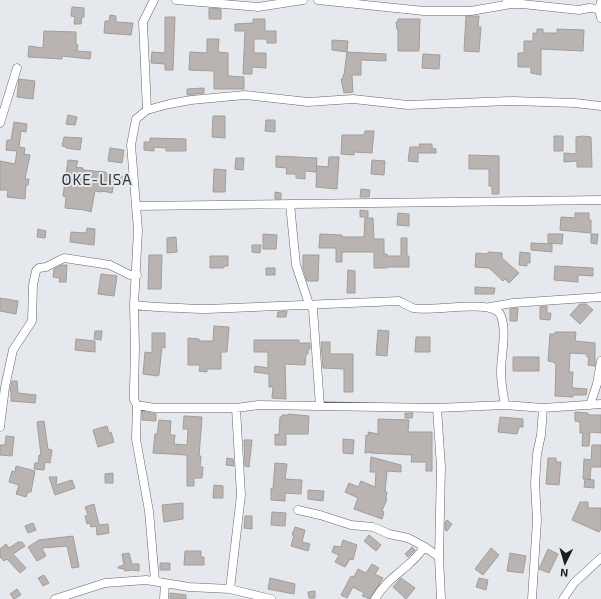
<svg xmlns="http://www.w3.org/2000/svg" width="601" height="599" font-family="'Exo 2',sans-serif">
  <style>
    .building { fill: #b9b4b1; stroke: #a29d9a }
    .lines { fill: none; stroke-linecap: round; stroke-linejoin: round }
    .minor-casing { stroke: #64676b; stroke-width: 9 }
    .minor { stroke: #fff; stroke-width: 8 }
    .labels { text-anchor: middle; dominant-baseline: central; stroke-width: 4; stroke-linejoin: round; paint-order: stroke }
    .quarter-label { font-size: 15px; letter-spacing: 1px; fill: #34363a; stroke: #e5e8ed }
  </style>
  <rect width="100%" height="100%" fill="#e5e8ed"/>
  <path class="building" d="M72 7 84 8V17H82L81 24H74L75 17 71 16Z
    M209 8 221 9V19H209Z
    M110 15 116 16V22L133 23 131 35 104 33 105 21H109Z
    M466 16H479L478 27H481L479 52 464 51Z
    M165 17H175L173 70H165V64L151 63 152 52 165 53Z
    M253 19H265V31H276V43H267V39H254V53H266V68L252 67V74H243L245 31H235V24L253 23Z
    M398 19H420L419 51H398V29H397L396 22H398Z
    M537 29H543V33H557V29L584 30 583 51 541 49V75L531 73V67H518V53H524V41H533V33H537Z
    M44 31 76 32V44L78 45 77 51 91 52 90 59 62 56V59L28 57 29 46 43 48Z
    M207 39H219L218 52 228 53V76L244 77V89H214V71L189 70 190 52 207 53Z
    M332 40 348 41 347 52 332 50Z
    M347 52 386 54V61L361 60V75H352L353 92 344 93 341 79H343V75H344Z
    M423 54 440 55 439 69 422 68Z
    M19 79 35 81 33 99 17 97Z
    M204 88V93L187 95V89Z
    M68 115 77 117 75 125 66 124Z
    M213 116H225V138L212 137Z
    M266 120H275V132L265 131Z
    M14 122 27 124 26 132 21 131 19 147 25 148 24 154 30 155 25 179H29L28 185H26L25 199 7 197 8 190H0V161L15 164 17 151 6 150 7 140H11Z
    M365 131H374L372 153 354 152V155L341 154 342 135H364Z
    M554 136H563V151H554Z
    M583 136 591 137 592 167H577V161L564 162V153L576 154V137Z
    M64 137 82 138 80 150 66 148V147L62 146Z
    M150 138 186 139V151H166V148L154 147V151L144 150V142H150Z
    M419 144H432V148L436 149V153H418V162L408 161 410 147H420Z
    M110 148 124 150 122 163 108 161Z
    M469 155 499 156V194H492V186H489V169H469Z
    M276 156 317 158 316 172 305 171V179L296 178V174H286L287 168 276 167Z
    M329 157H339L337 189 316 187 317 166 328 167Z
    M236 158H244L243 170 235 169Z
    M68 160 78 161 76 167 83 168V170L106 172V174L126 177 125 184 114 182 112 193 102 191V192L95 191 91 212 85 210 65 208 66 197 63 196Z
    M372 160 385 161 384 175 371 174Z
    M214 169 226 170 225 192H213Z
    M361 189 370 190 369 197H360Z
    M275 192 281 193V199H275Z
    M360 210 368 211V217H360Z
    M398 213 409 214V226L397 225Z
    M575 213H589V220H591V233L560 230 561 217 575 218Z
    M365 218H373L374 239H384V254H387V256H401V238H407V256H409V267H387V268H374V252H342V262H336V248H319L320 234 342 235V237H364Z
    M87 228 95 229 94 245 70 242 71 232 86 233Z
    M38 229 46 231 45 238 37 237Z
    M263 234 277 235 276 249H263Z
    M548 234H563L562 244 548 243Z
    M591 234H598L597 244 591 243Z
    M176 237 177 252 167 253V238Z
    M531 243 552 244V252L531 250Z
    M252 245H261L260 253 252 252Z
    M488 252 502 253V258L519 273 509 283 505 279 503 281 489 268 475 267 476 253 488 254Z
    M520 252 530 253V263H527V266L519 265Z
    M149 255H162L161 289H148Z
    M303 255H319L318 281H307L303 268Z
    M210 256H228V266H224V268H210Z
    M62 265H67L66 282H59L60 278 53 277 54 269Z
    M555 266 593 268V276L578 275V282L554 280Z
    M266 268H275V275H266Z
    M348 270 355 271V293H347Z
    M101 274 117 276 114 296 98 294Z
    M475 287 495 288 494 294H475Z
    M0 298 18 301 16 314 0 311Z
    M580 304H586L593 310 580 324 570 315Z
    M547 306V313H551L550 320 540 319V307Z
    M518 308 517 321H510V309Z
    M287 311 286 317H277L278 312Z
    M214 326 229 327 227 352H221V369H207V372L199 371 200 365H188V338L199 339V341H213Z
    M378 330 389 331 387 356 376 355Z
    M95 331H102L101 340 94 339Z
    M555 332H576L575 341 595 343V366L588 365 589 357H587V354L570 353 569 372H573L572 387 574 388 587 389 586 395H573V397L555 396 556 364 554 363V362L548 361 550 334H555Z
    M152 333H165V348L162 347 159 375 158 376 143 374 145 352 152 353Z
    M416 337H430V352H415Z
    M76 339 95 341V352L75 350Z
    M254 340H299V343H310V349H308V354H306L305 365 285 364 286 399 272 398 273 387H269V374L254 372 255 366 268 368V352H254Z
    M321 342H330V354H353V392H344V369L323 368Z
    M513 357H539V371H513Z
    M12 381H17L18 393 36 395 35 403 11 401V392L10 391Z
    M142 411 156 414V421L142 420Z
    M575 412 588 413V415H601V433L590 432 589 446H582L583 433H580V422L575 421Z
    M405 413H413L412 418H405Z
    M288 414 309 416 308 434H286V445H275V434L279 435 280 417H282V415H288Z
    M184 416 202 417 199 456H201L200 467H203L202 478H194V486H187V455L153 453 155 434H157L159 420 171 421 170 435H175L174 444 187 445 188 429H183Z
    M500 417 523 419V427H519L517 434 498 432Z
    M378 419 409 420 408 432H432V471H426V462H411L412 455 371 453 372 452 365 453 366 435H369L368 432 378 434Z
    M44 421 48 449 52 450 50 463 45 462 44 470 34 469 35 463H38L39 455H41L37 422Z
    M107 426 109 433 111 432 114 442 98 447 93 430Z
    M6 436 14 437 12 456 0 455V445H5Z
    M343 439 354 440 353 454 343 453Z
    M244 440H252L249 467 245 466Z
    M592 445H601V467H591L590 479H583L584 459 591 460Z
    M371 457 401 465V472L387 471 385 492H387L386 498 387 499 382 511 384 512 382 519 354 509 358 498 345 492 349 483 358 487 361 481 375 487 376 472H370Z
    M227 458 233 459 234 466 226 465Z
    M548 458H556V462H561L559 485 546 484Z
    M275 463 287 464 285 479 302 480 301 494 285 493V501L271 500V488L273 489Z
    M16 466 35 471 31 492H28L26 497 16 494 19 485 9 482 12 471 15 472Z
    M113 473V483H105V474Z
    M49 477H57L56 485 72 480 75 488 55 495Z
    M585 479 594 480V488L584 487Z
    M214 485 223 486V498H213Z
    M308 490 324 491 323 501 308 499Z
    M580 502H588V508H601V529L599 532 572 520Z
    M183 503V519L164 522 162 505Z
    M94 504 99 525 108 524 109 533 97 535 96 526 91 527 90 523 87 524 85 516 88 515 85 507Z
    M272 512 286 513 285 526 271 525Z
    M245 516H252V529L244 528Z
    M447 520 452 524 447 531 445 530V522Z
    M33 523 36 530 28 533 25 526Z
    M295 527 305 530 302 542 310 544 308 551 291 546 294 535H292Z
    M369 535 381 545 376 551 364 541Z
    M73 536 79 567 72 568 67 546 42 548 46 556 37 561 28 547 39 540Z
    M343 540 357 545 353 560 350 559 345 567 335 562 339 555 332 552 334 546 341 547Z
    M18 542H22L25 546 13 554 26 568 20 573 7 559 4 561 0 557V549L6 544 9 548Z
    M412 547 415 550 408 557 405 554Z
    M491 548 499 555 483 575 475 569Z
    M548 549 558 554 549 573 539 569Z
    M185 551H201V557H204V565H184Z
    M129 553 132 564H139V571L132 570 125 571 124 569 118 568V567L124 565 122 554Z
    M510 553 526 556 523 573 507 571Z
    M160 563H170V570H160Z
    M372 564 379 568 375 574 383 578 370 599 362 596 364 593 353 587 347 598 341 595 351 576 354 577 358 569 366 573Z
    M44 575 49 583 43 586 38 578Z
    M270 578 295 584 294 594 268 589Z
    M401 578 415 588 406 599 393 587Z
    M479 578 488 580 486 590 476 587Z
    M17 589 21 595 14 599 10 594Z
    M315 591V598H309L308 592Z
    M170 593 186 595V599H170Z"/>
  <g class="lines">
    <defs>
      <path id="minor" d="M176 0 258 7 303 0
        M318 0 424 11H471L511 4
        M507 1 511 4H522L579 10 589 8 599 9
        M601 2 599 9 601 18
        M147 110 143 22 154 0
        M0 123 17 68
        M290 204 296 265 309 304 313 309 320 406
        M136 206 601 200
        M134 305C158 308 182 308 207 309L399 301C403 303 408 306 413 308 431 313 495 297 501 316 507 333 501 354 501 372 501 383 503 394 505 405
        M490 307 513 303 601 297
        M137 405 155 408H236L259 405 437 408 505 405 543 408 601 404
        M590 405 597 384 601 361
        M437 408 441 467 439 557 441 599
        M0 427 5 387 13 350 32 321 33 285 36 271 39 268 46 267 64 258 110 265 130 275H137
        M298 510 320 515 351 525 373 527 389 534 408 538 425 547
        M155 581 149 511 136 439 137 405 134 400V389L135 348 134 305 138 230 131 145 136 119 147 110 169 104 191 100 245 95 308 102 353 99 408 105 513 101 575 103 601 106
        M230 589 241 495 236 408
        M55 599 105 583 146 580 189 587 230 589 271 599
        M164 599 165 583
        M375 599C385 582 396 576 410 563 416 558 420 552 425 547L439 557
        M532 599 537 520 535 483 537 454 541 435 543 408
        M563 599 574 583 601 558"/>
    </defs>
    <use href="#minor" class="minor-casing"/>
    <use href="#minor" class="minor"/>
  </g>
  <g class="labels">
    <g class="quarter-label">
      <text x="97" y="179">OKE-LISA</text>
    </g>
  </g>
  <g transform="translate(565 563) rotate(185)" stroke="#e5e8ed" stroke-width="3" paint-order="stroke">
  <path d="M0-3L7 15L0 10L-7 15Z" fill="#1a1b1d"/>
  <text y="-6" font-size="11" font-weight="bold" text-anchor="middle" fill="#1a1b1d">N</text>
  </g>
</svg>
